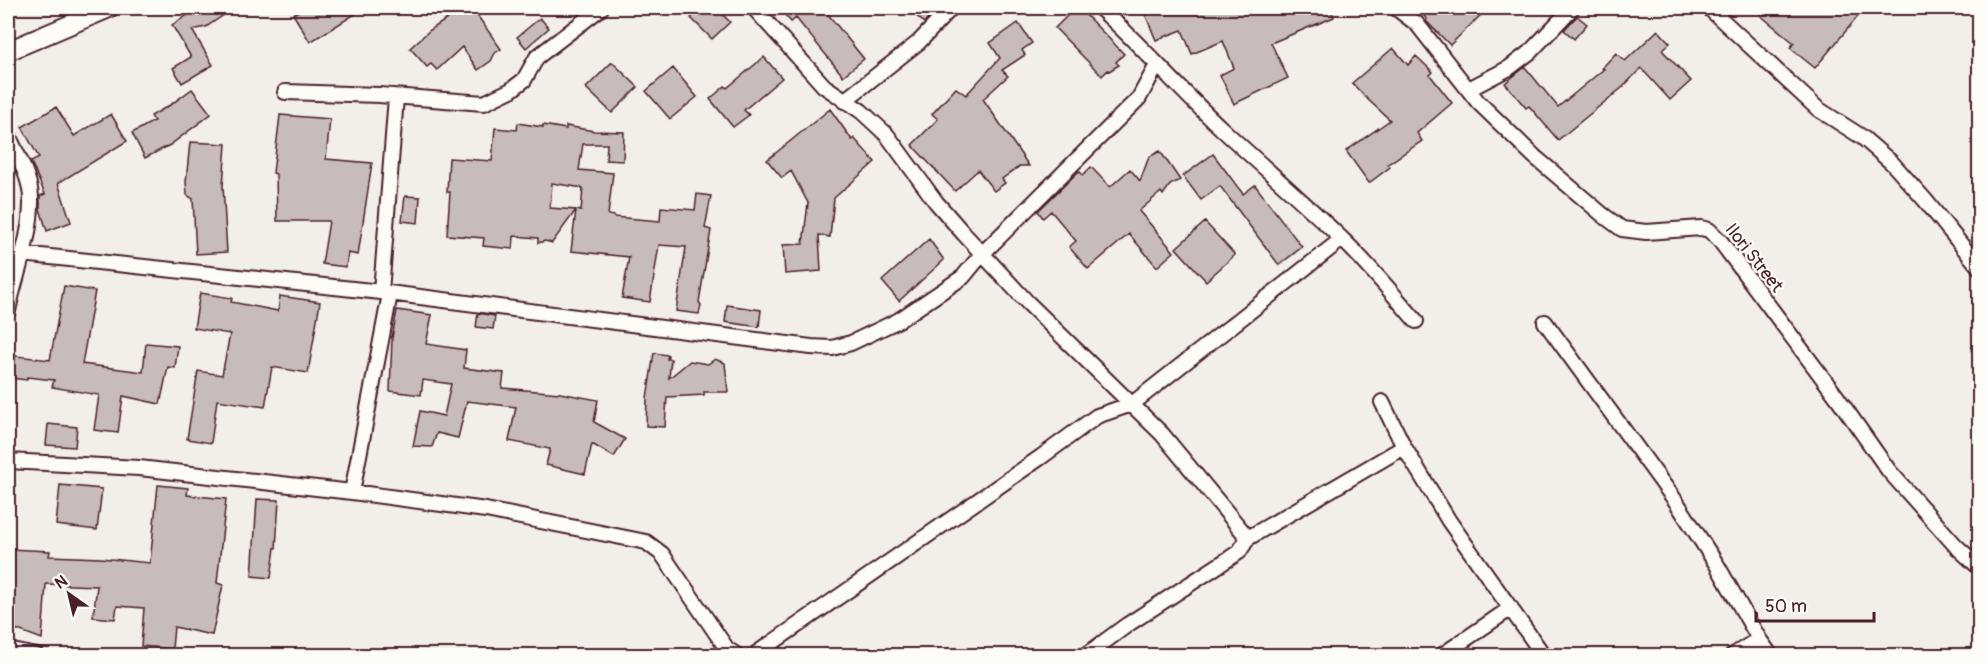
<svg xmlns="http://www.w3.org/2000/svg" width="1987" height="663" font-family="Pangolin,sans-serif">
  <style>
    .building { fill: #c8bbbb; stroke: #4a1f2b; stroke-width: 1.5 }
    .lines { fill: none; stroke-linecap: round; stroke-linejoin: round }
    .minor-casing { stroke: #4a1f2b; stroke-width: 18 }
    .secondary-casing { stroke: #4a1f2b; stroke-width: 22 }
    .minor { stroke: #fdfcf7; stroke-width: 14 }
    .secondary { stroke: #fdfcf7; stroke-width: 18 }
    .labels { text-anchor: middle; dominant-baseline: central; stroke-width: 4.5; stroke-linejoin: round; paint-order: stroke }
    .street-label { font-size: 18px; fill: #4a1f2b; stroke: #fdfcf7 }
  </style>
  <rect width="100%" height="100%" fill="#f2efeb"/>
  <filter id="ink" filterUnits="userSpaceOnUse"><feTurbulence type="fractalNoise" baseFrequency=".0167" numOctaves="2"/><feDisplacementMap in="SourceGraphic" scale="12" xChannelSelector="R" yChannelSelector="G"/><feConvolveMatrix kernelMatrix="1 2 1 2 8 2 1 2 1" color-interpolation-filters="sRGB"/></filter>
  <g filter="url(#ink)">
    <path class="building" d="M198 8H234L206 27 192 30 213 65 182 83 173 68 191 57 172 25Z
      M304 8H365L310 42 293 14Z
      M464 8H472L501 49 495 53 491 61 478 70 462 47 437 70 431 64 427 67 410 48 430 30Z
      M702 8H716L730 22 712 39 691 18Z
      M779 8H823L864 59 843 76 796 18 791 22Z
      M908 8H939L924 23Z
      M1075 8H1079L1124 54 1116 62 1119 65 1109 71 1108 70 1102 76 1055 28Z
      M1162 8H1330L1334 17 1271 43 1288 78 1234 104 1220 75 1234 68 1223 41 1192 54 1182 30 1156 40 1145 14Z
      M1416 8H1488L1450 45 1426 21 1427 19Z
      M1766 8H1865L1815 68 1790 48 1794 43 1760 15Z
      M1577 16 1587 24 1574 39 1564 30Z
      M540 18 549 28 526 48 517 37Z
      M1018 23 1032 43 1022 50 1025 55 1002 70 1008 76 983 99 1029 166H1020L1002 179 1005 183 994 191 978 170 955 191 912 145 938 119 932 114 956 88 966 95 1000 58 990 43Z
      M1658 30 1670 43 1662 50 1691 81 1670 100 1641 68 1623 87 1558 140 1529 106 1526 108 1505 83 1525 67 1558 107 1604 69 1602 68 1616 53 1625 61Z
      M1393 48 1408 65 1416 56 1433 72 1430 75 1452 103 1417 133 1422 141 1388 164 1390 167 1369 183 1346 151 1390 120 1364 96 1352 83Z
      M764 57 782 78 744 110 749 115 733 127 710 99 725 86 727 88Z
      M612 62 638 87 612 113 586 88Z
      M673 68 697 97 670 119 646 91Z
      M192 89 211 114 170 145 145 158 132 133 154 121 151 116 170 105Z
      M56 107 74 136 111 114 127 141 58 183 71 222 47 231 40 209V196L45 194 31 162 39 158 22 127Z
      M830 109 852 140 854 138 875 162 834 198 830 237 819 235 821 271 785 274 783 245 803 244 808 203 791 171 782 178 767 160Z
      M280 115 330 119 326 159 372 163 358 255 348 253 346 267 322 264 329 221H277L276 174 273 173Z
      M518 123 543 127V125L566 129V126L594 131 624 132 623 161 606 160 607 144H583L579 170 613 173 608 215 614 216V217L660 221 661 207 695 210 697 194 711 196 705 228 711 230 699 302 701 305 699 314 676 311 686 247 659 245 650 302 622 298 629 257 571 251 576 210 581 211 583 188 552 183 550 208 576 210 552 243 545 241 538 243V238L514 236 513 249 483 246 484 238 447 235 450 192H447L449 158 492 161 495 128 517 130Z
      M190 142 226 144 223 186 227 252 196 254 193 199 187 195 186 182Z
      M1160 151 1180 180 1170 185 1163 195 1161 192 1139 211 1174 252 1157 267 1129 234 1088 269 1069 247 1076 241 1051 211 1043 218 1038 211 1079 171 1083 175 1091 167 1110 187 1130 169 1140 181 1149 157Z
      M1213 154 1243 194 1255 185 1302 247 1279 265 1220 186 1201 200 1183 176Z
      M405 196 420 197 418 223 402 221Z
      M1205 222 1235 255 1206 281 1176 248Z
      M929 239 944 260 899 301 882 281Z
      M64 286 95 291 82 364 143 372 146 343 178 346 175 368 168 367 160 404 123 396 118 433 94 430 99 395 52 387 54 380 27 377V380L10 378V374H8V355L50 360Z
      M200 293 232 298 231 302 278 311 280 296 320 302 308 373 272 367 265 407 217 400 211 443 187 439 198 371 222 375 230 334 194 328Z
      M727 305 761 310 759 327 725 322Z
      M397 310 432 315 426 344 466 350 464 368 504 373 502 388 560 393 598 400 594 422 625 439 614 457 592 444 585 474 546 465 550 449 509 441 516 407 467 401 458 438 437 433 432 447 413 446 420 411 444 416 451 384 423 380 421 395 390 391 392 338Z
      M478 313 495 316 493 329 476 327Z
      M654 353 668 355 667 359H671L669 378 690 361 708 364 715 359 725 363 728 392H704V395L667 397 665 427 646 426 647 398Z
      M48 424 77 427 75 447 46 445Z
      M60 485 102 489 97 530 56 525Z
      M158 485 188 488 187 495 226 499 217 583 223 585 212 635 174 627 172 649 141 646 144 608 117 606 115 619 93 617 97 586 46 584 42 639 10 627 8 615V549L50 551 49 556 101 558 150 563Z
      M257 499 279 500 276 548H275L271 578 252 576Z"/>
    <g class="lines">
      <defs>
        <path id="minor" d="M754 8 824 86 861 111 887 135 936 202 964 234 1028 303 1162 434 1248 538
          M1100 8C1142 46 1180 90 1222 129 1262 166 1304 202 1343 240 1369 265 1392 293 1416 321
          M1396 8 1417 24 1478 102 1535 157 1603 215 1622 229 1646 232 1701 228 1709 230 1721 242 1837 397 1889 471 1956 546 1980 568
          M1709 8 1818 109 1862 137 1892 163 1925 200 1980 268
          M1469 89 1509 68 1530 52 1572 8
          M285 92 379 95 484 103 511 90 524 80 537 57 601 8
          M844 101 919 42 951 8
          M8 134C16 154 31 177 31 199 32 237 15 274 8 311
          M22 254 381 292 811 347 832 348 851 343 899 320 963 277 982 254 1139 98 1157 65
          M381 292 396 97
          M1545 322 1677 503 1717 565 1759 639 1771 656
          M1382 402 1404 447 1449 521 1544 656
          M8 461 139 468 352 492 486 510 646 542 662 554 727 649 738 656
          M352 492 390 294
          M8 650 37 656
          M753 656 1041 457 1097 416 1132 404 1342 239
          M1085 656 1127 625 1239 552 1248 538 1404 447
          M1441 656 1511 608
          M1732 656 1759 639"/>
        <path id="secondary" d="M8 51 109 8"/>
      </defs>
      <use href="#minor" class="minor-casing"/>
      <use href="#secondary" class="secondary-casing"/>
      <use href="#minor" class="minor"/>
      <use href="#secondary" class="secondary"/>
    </g>
  </g>
  <g class="labels">
    <g class="street-label">
      <text transform="translate(1754 258) rotate(52)">Ilori Street</text>
    </g>
  </g>
  <rect width="1987" height="663" fill="none" stroke="#fdfcf7" stroke-width="30"/>
  <rect x="15" y="15" width="1957" height="633" fill="none" stroke="#4a1f2b" stroke-width="2" filter="url(#ink)"/>
  <g transform="translate(69 594) rotate(326)" stroke="#fdfcf7" stroke-width="4.5" paint-order="stroke">
  <path d="M0-4.5L10 22L0 15L-10 22Z" fill="#4a1f2b"/>
  <text y="-9" font-size="16" font-weight="bold" text-anchor="middle" fill="#4a1f2b">N</text>
  </g>
  <path d="M1756 612v9h118v-9" fill="none" stroke="#4a1f2b" stroke-width="3"/>
  <text x="1765" y="612" font-size="18" fill="#4a1f2b" stroke="#fdfcf7" stroke-width="4.5" paint-order="stroke">50 m</text>
</svg>
